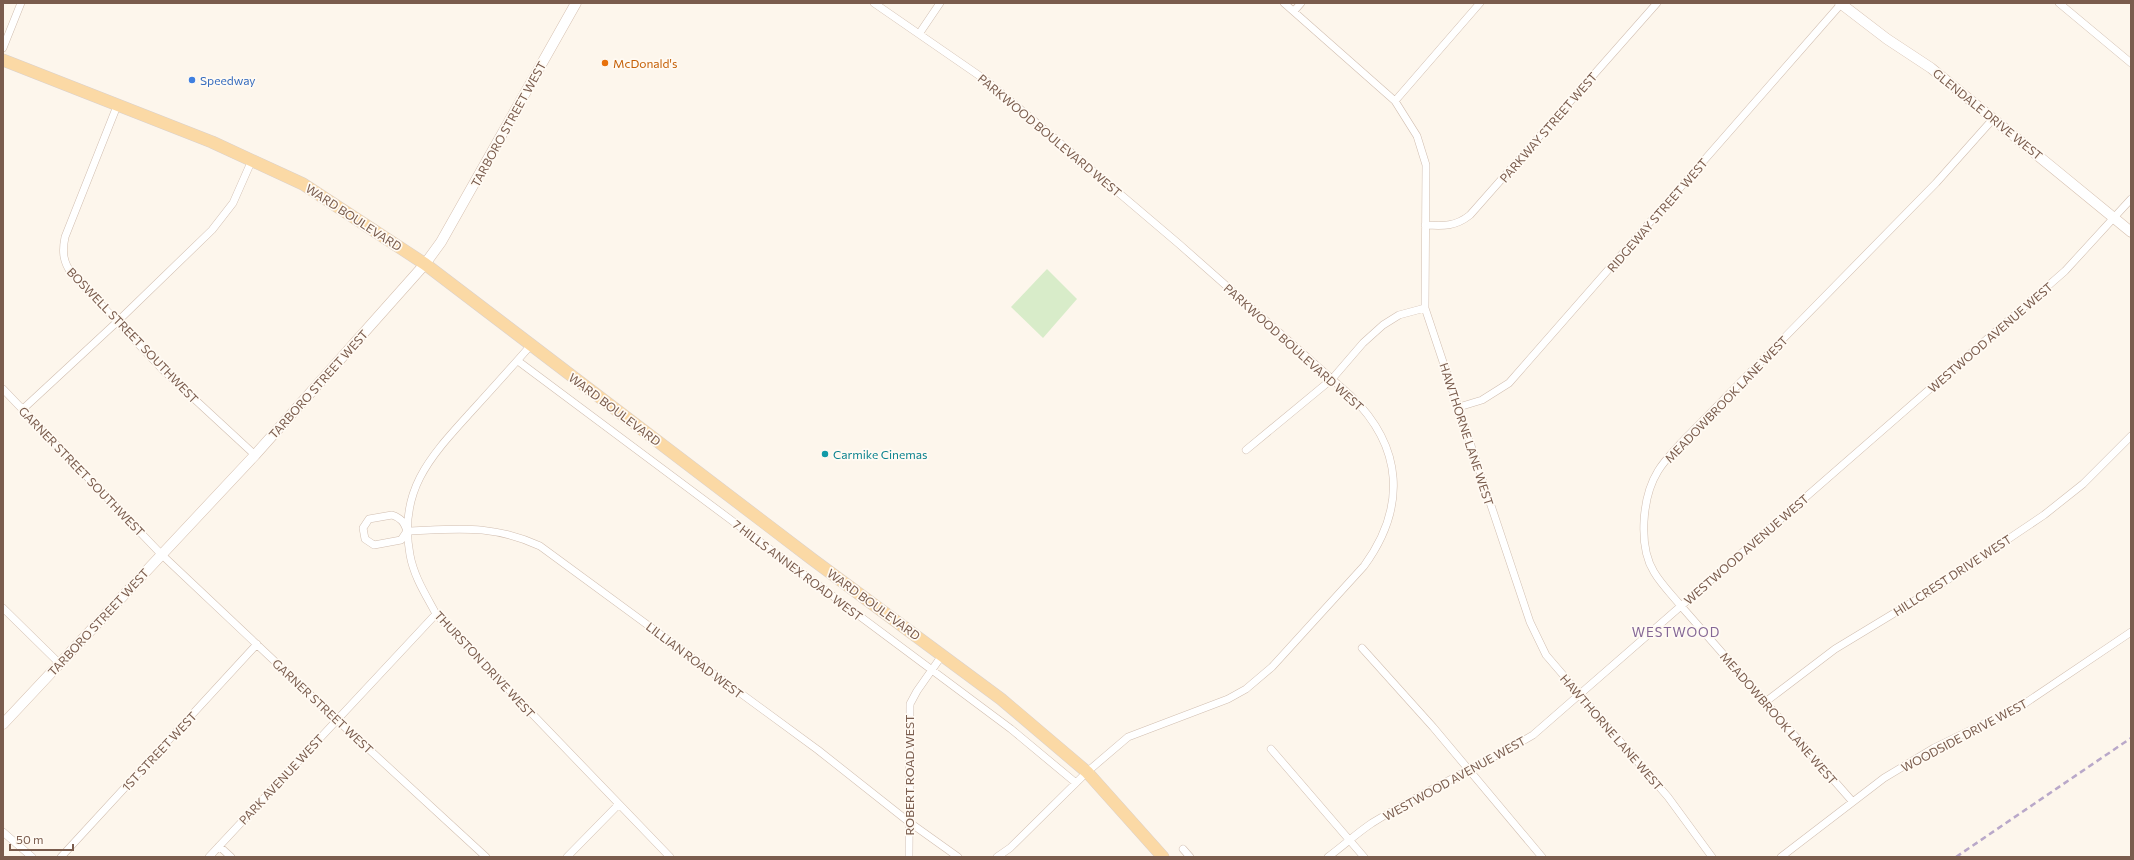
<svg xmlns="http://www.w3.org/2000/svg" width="2134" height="860" font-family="Commissioner,sans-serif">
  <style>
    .green { fill: #d8ecc9 }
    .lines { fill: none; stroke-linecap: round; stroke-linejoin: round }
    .street-casing { stroke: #d1beb0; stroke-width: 8 }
    .secondary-casing { stroke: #d6c0b0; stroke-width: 11 }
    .primary-casing { stroke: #dad1cd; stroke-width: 13 }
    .street { stroke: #fff; stroke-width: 7 }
    .secondary { stroke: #fff; stroke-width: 10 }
    .primary { stroke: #fbd9a5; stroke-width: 12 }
    .rail { stroke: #b9a8c9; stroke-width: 2.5; stroke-dasharray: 6 4; stroke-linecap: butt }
    .food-dot { fill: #e8710a; stroke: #fffaf3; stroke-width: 1.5 }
    .shop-dot { fill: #3f7fe0; stroke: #fffaf3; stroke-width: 1.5 }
    .culture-dot { fill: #0f9aa8; stroke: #fffaf3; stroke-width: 1.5 }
    .labels { text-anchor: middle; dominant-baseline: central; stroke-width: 3.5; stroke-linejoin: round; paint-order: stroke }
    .food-label { font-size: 12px; fill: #c56008; stroke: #fffaf3; text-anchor: start }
    .shop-label { font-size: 12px; fill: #366cbe; stroke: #fffaf3; text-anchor: start }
    .street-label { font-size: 12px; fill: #7a5c4d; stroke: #fffaf3 }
    .culture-label { font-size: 12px; fill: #0d838f; stroke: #fffaf3; text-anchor: start }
    .neighbourhood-label { font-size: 13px; letter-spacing: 1px; fill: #846695; stroke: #fffaf3 }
  </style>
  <rect width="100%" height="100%" fill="#fdf6ec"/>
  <path class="green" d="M1047 269 1077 299 1043 338 1011 307Z"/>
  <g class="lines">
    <defs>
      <path id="street" d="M874 3 987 81 1179 244 1351 396C1403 447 1407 507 1364 566L1272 667 1246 689 1228 699 1128 737 1087 772 1010 848 997 857
        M1284 3 1395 101 1417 136 1426 165 1425 308 1530 622 1546 655 1668 797 1712 857
        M2059 3 2131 63
        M1294 11 1301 3
        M919 34 940 3
        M3 48 21 3
        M1395 101 1480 3
        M117 106 65 237C62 252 63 262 72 274L163 370 255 455
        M1425 225C1443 226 1455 227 1470 215L1657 3
        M531 345C511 368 490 391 470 413 430 457 398 491 410 555 414 577 426 595 436 614L670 857
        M518 361 1011 729 1076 783
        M3 389 161 554 336 719 486 857
        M1459 407 1482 400 1509 383 1841 4
        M23 409 118 321 212 230 233 203 252 160
        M1246 450 1332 379 1363 343 1383 325 1399 315 1425 308
        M392 515C401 518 404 522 407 531L401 540 374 545 365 539 363 528 369 519Z
        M407 531C459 529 491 524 540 546L818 750 909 822 958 857
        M3 608 59 663
        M1362 648 1433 727 1542 857
        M1764 703 1835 649 1934 589 2044 515 2083 484 2131 436
        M1271 749 1364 857
        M1852 801 1681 606C1672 595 1661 584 1654 572 1638 546 1642 497 1658 471 1664 461 1673 452 1681 443L1936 183 1993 119
        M3 832 32 857
        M219 846 231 857
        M1183 849 1190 857
        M61 857 257 644
        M209 857 436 614
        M567 857 619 804
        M909 857 910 704 917 691 943 654
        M1328 857C1343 846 1357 833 1372 823 1424 791 1480 766 1533 735L2065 271 2131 199
        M1781 857 1884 778 1934 748 2024 704 2131 632"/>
      <path id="secondary" d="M1840 3 1887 39 1931 68 2131 232
        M3 724 255 455 425 264 441 242 576 3"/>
      <path id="primary" d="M3 60 212 142 303 184 425 264 812 559 1001 699 1087 772 1163 857"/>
    </defs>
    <use href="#street" class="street-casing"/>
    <use href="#secondary" class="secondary-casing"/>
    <use href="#primary" class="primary-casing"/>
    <use href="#street" class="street"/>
    <use href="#secondary" class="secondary"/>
    <use href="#primary" class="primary"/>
    <path class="rail" d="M1956 857 2131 738"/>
  </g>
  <circle class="food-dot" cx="605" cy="63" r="4"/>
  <circle class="shop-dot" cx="192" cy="80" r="4"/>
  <circle class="culture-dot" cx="825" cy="454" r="4"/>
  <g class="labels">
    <g class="food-label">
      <text x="613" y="63">McDonald's</text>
    </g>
    <g class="shop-label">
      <text x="200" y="80">Speedway</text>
    </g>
    <g class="street-label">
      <text transform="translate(1988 114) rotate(39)">GLENDALE DRIVE WEST</text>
      <text transform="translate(508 124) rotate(-61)">TARBORO STREET WEST</text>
      <text transform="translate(1548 127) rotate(-49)">PARKWAY STREET WEST</text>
      <text transform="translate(1050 135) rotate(40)">PARKWOOD BOULEVARD WEST</text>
      <text transform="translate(1657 215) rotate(-49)">RIDGEWAY STREET WEST</text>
      <text transform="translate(354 217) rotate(33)">WARD BOULEVARD</text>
      <text transform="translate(133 335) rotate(46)">BOSWELL STREET SOUTHWEST</text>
      <text transform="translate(1990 337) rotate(-41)">WESTWOOD AVENUE WEST</text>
      <text transform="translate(1294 347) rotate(42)">PARKWOOD BOULEVARD WEST</text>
      <text transform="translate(318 384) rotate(-48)">TARBORO STREET WEST</text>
      <text transform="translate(1726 399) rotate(-46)">MEADOWBROOK LANE WEST</text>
      <text transform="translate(615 409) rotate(37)">WARD BOULEVARD</text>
      <text transform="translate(1467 434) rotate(72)">HAWTHORNE LANE WEST</text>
      <text transform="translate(82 471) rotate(46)">GARNER STREET SOUTHWEST</text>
      <text transform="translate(1746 549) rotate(-41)">WESTWOOD AVENUE WEST</text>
      <text transform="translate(798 570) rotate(37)">7 HILLS ANNEX ROAD WEST</text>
      <text transform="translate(1952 575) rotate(-33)">HILLCREST DRIVE WEST</text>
      <text transform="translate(874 604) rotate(36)">WARD BOULEVARD</text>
      <text transform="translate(98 622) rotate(-47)">TARBORO STREET WEST</text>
      <text transform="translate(695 660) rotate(37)">LILLIAN ROAD WEST</text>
      <text transform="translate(485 664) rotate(47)">THURSTON DRIVE WEST</text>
      <text transform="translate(323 706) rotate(43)">GARNER STREET WEST</text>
      <text transform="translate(1779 718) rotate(49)">MEADOWBROOK LANE WEST</text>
      <text transform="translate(1612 732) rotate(49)">HAWTHORNE LANE WEST</text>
      <text transform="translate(1964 735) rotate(-28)">WOODSIDE DRIVE WEST</text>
      <text transform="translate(159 751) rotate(-47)">1ST STREET WEST</text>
      <text transform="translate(909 775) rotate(-90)">ROBERT ROAD WEST</text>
      <text transform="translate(1454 778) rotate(-29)">WESTWOOD AVENUE WEST</text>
      <text transform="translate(281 779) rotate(-47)">PARK AVENUE WEST</text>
    </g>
    <g class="culture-label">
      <text x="833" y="454">Carmike Cinemas</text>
    </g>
    <g class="neighbourhood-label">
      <text x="1676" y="632">WESTWOOD</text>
    </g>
  </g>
  <rect width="2134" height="860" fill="none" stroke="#7a5c4d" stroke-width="8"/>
  <path d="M10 844v6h63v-6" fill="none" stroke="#7a5c4d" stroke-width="2"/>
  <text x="16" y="844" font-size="12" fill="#7a5c4d" stroke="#fffaf3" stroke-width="3" paint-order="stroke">50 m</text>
</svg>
